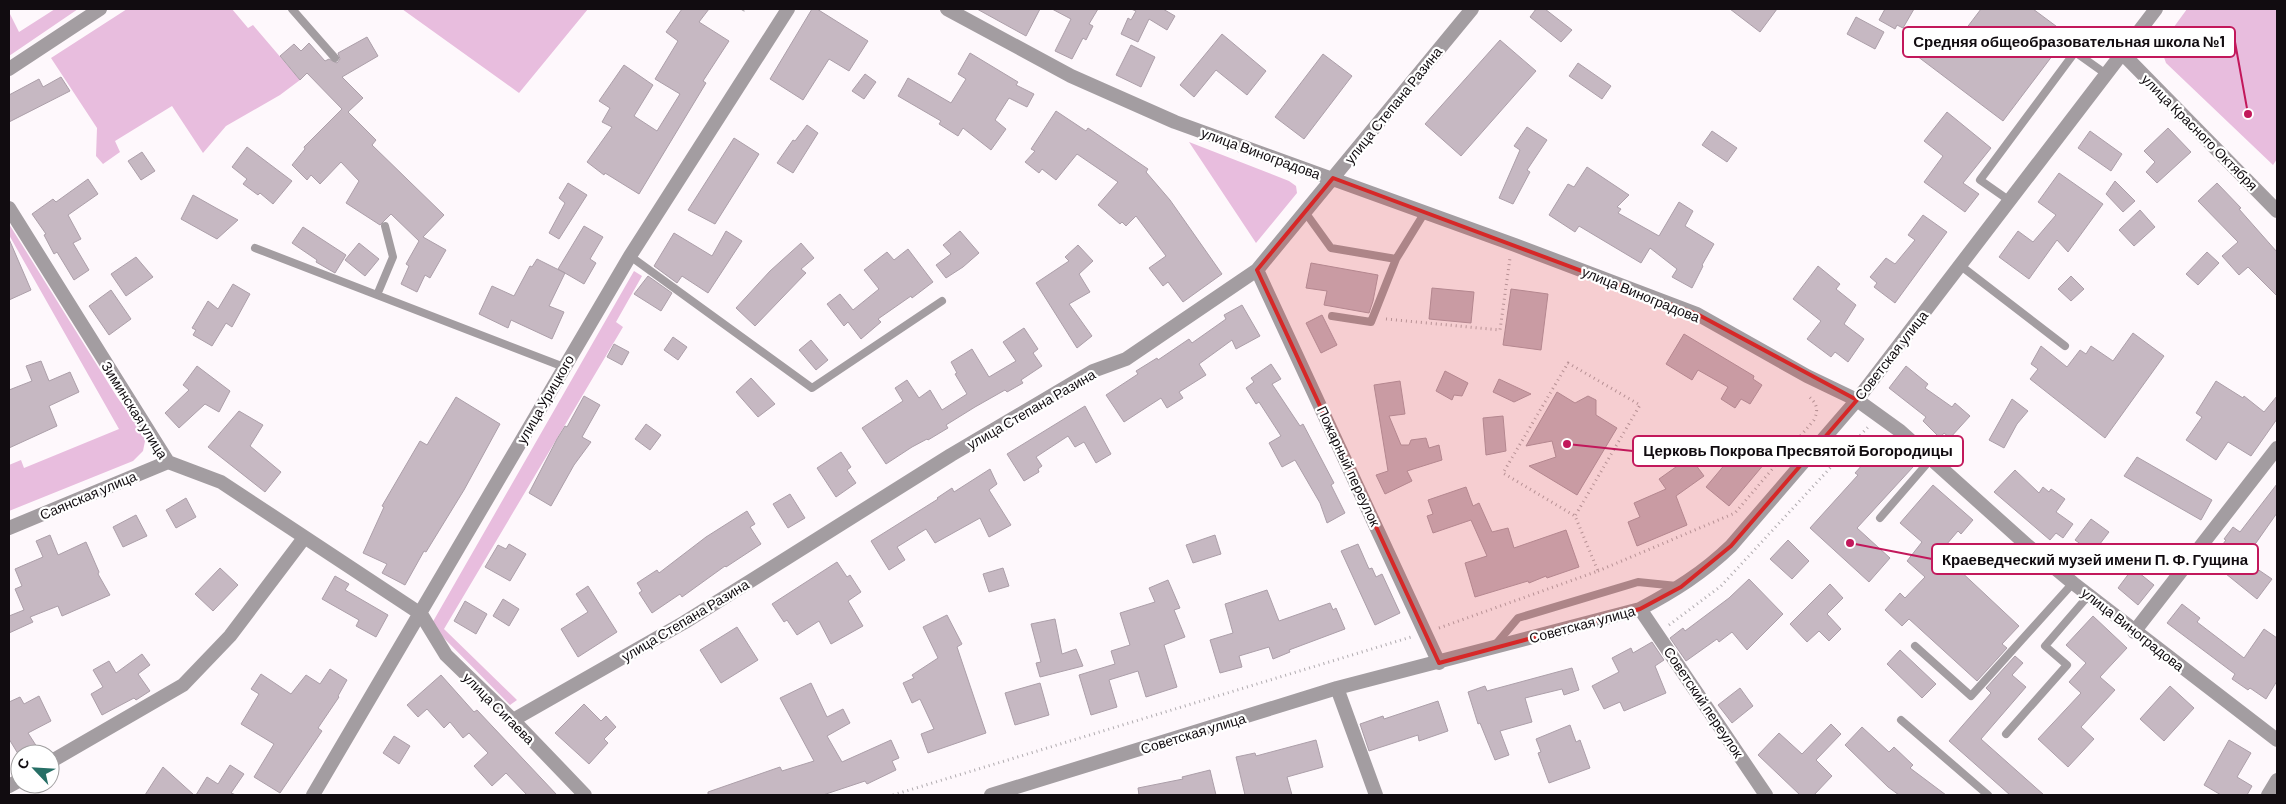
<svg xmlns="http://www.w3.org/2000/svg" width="2286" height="804" font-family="Barlow,sans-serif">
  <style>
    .green { fill: #e8bdde }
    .building { fill: #c6b8c2; stroke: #ac9fa9 }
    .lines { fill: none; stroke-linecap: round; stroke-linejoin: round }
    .path { stroke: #b0abaf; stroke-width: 3; stroke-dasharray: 1 4; stroke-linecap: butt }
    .service { stroke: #a39da1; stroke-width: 8 }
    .minor { stroke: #a39da1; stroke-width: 14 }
    .marked { fill: #d62828; fill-opacity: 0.2; stroke: #d62828; stroke-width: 4; stroke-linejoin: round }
    .labels { text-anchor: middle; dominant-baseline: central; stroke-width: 4.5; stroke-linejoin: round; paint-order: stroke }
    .street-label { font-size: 14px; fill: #110c10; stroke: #fff }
    .leader { fill: none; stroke: #c2185b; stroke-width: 2 }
    .callout-dot { fill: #c2185b; stroke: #fff; stroke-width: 2 }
    .callout { fill: #fff; stroke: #c2185b; stroke-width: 2 }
    .callout-label { font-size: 15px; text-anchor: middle; font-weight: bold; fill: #110c10 }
  </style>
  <rect width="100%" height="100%" fill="#fef8fc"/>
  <path class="green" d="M55 9H78L9 56V12L19 32Z
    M127 9H232L248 28 253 25 300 80 280 95 226 126 203 153 172 106 115 141 120 152 103 164 96 156 97 128 51 58Z
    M402 9H588L519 93Z
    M2187 9H2277V159L2273 165 2166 63 2160 46Z
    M1189 142 1289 181 1296 186 1297 193 1256 243Z
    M9 224 117 397 141 430 145 441 143 451 133 461 9 511V465L21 460 24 468 119 429 9 235Z
    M634 271 642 276 616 322 623 327 444 629 517 700 510 705 431 625Z"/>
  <path class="building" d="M682 9H709L699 22 729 41 703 81 706 83 639 194 605 173 604 175 587 162 612 127 602 122 610 108 599 101 624 65 653 85 634 116 657 131 680 94 655 79 678 41 666 32Z
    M812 9H817L868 41 849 71 829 59 803 100 770 79Z
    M977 9H1040L1026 36Z
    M1052 9H1098L1089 24 1093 26 1086 40 1083 38 1072 59 1055 51 1071 19Z
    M1131 9H1163L1175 16 1167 30 1149 19 1138 42 1121 34 1128 18 1131 20 1136 11Z
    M1536 9H1545L1572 30 1561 42 1530 17Z
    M1730 9H1777L1760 32Z
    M1885 9H1914L1903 28 1897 25 1895 29 1879 20Z
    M1981 9H2033L2068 35 2003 121 1917 56V50L1933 30 1953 46Z
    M1856 17 1884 32 1875 49 1847 34Z
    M1222 34 1266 71 1247 95 1216 70 1194 97 1180 85Z
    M367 37 378 56 342 77 363 98 348 112 376 140 372 145 444 215 423 237 446 250 430 278 425 275 417 292 401 284 409 266 406 264 419 241 391 214 380 225 346 203 359 181 341 162 320 184 311 175 307 180 292 165 305 149 304 147 342 109 307 73 300 80 280 56 294 44 301 51 309 43 325 61 329 59 337 63 340 59 338 53Z
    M1500 40 1536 71 1461 156 1425 124Z
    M1131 45 1155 57 1141 87 1116 75Z
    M970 53 1018 82 1016 85 1034 94 1027 107 1009 98 995 120 1006 129 991 150 963 128 958 136 939 124 941 121 898 96 908 78 951 103 966 79 958 74Z
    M1323 54 1352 76 1304 139 1275 117Z
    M1578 63 1611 86 1602 99 1569 76Z
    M865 74 876 82 864 99 852 91Z
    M61 77 70 91 9 122V95L39 79 43 87Z
    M1056 111 1086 131 1088 128 1148 169 1146 172 1170 200 1222 274 1183 302 1168 282 1163 286 1149 268 1166 256 1136 216 1126 226 1122 222 1120 224 1098 205 1118 182 1077 154 1056 180 1042 169 1039 173 1025 162 1035 151 1031 149Z
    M1947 112 1991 148 1963 183 1979 194 1965 212 1924 182 1943 156 1924 141Z
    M807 125 818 133 793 173 777 163 793 140 795 141Z
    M1527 127 1547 140 1527 170 1530 172 1513 204 1499 198 1520 150 1514 146Z
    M2168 128 2191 152 2157 183 2146 172 2155 162 2144 151Z
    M1712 131 1737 148 1727 162 1702 145Z
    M2090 131 2122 154 2111 171 2078 148Z
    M734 138 759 154 715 224 688 210Z
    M247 147 292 181 273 204 260 193 258 195 243 184 247 179 232 167Z
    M142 152 155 171 141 180 128 161Z
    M1587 167 1629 195 1617 207 1621 209 1618 213 1659 236 1679 202 1693 211 1685 226 1714 244 1702 265 1703 266 1692 288 1672 277 1677 269 1650 248 1641 263 1579 226 1575 232 1549 215 1568 184 1574 187Z
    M2059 173 2103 204 2068 252 2057 240 2029 279 1999 257 2018 231 2033 242 2056 215 2038 202Z
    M88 179 98 194 68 215 81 239 73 243 89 270 74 280 57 252 54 254 44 235 46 234 32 214 53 199 56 202Z
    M2115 181 2135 201 2123 212 2106 194Z
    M568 183 587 195 559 239 549 233 565 203 559 198Z
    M2217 183 2241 208 2239 209 2277 252V296L2248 267 2239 275 2222 256 2238 242 2198 201Z
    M193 195 216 208 238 220 217 239 181 219Z
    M2140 210 2155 227 2134 246 2119 230Z
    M1923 215 1947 232 1895 303 1874 287 1877 283 1870 277 1886 258 1895 264 1915 240 1908 235Z
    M584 226 603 237 590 259 596 263 584 284 558 269Z
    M303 227 346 255 335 273 316 262 317 260 292 243Z
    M726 231 742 241 708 293 682 276 677 283 654 266 674 233 712 256Z
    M960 231 979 253 963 267 946 278 936 265 951 254 943 245Z
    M9 239 31 290 9 300Z
    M359 243 379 259 365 276 345 260Z
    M801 243 814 258 801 269 806 273 755 326 736 308 770 271Z
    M1078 245 1093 261 1079 274 1090 292 1069 304 1092 336 1077 348 1036 283 1069 261 1065 257Z
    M908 249 933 282 912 298 911 296 878 319 881 322 861 339 848 322 844 326 827 304 840 294 853 310 879 289 864 270 887 252 894 260Z
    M2207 252 2219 263 2198 285 2186 274Z
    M136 257 153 277 126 296 111 274Z
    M537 259 565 273 549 306 564 312 552 339 511 320 508 328 479 314 492 286 514 296 530 266 532 267Z
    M1311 263 1378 275 1373 301 1369 313 1324 305 1327 291 1306 288Z
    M1818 266 1840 284 1836 289 1856 305 1844 324 1864 339 1848 362 1835 352 1831 357 1807 339 1821 321 1793 299Z
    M648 276 672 293 661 311 634 294Z
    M2071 276 2084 289 2071 301 2058 289Z
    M233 284 250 294 232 327 226 323 212 346 193 335 196 330 192 328 208 301 218 309Z
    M1432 288 1474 292 1471 323 1429 319Z
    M1511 289 1548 294 1541 350 1503 345Z
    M111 290 131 319 109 335 89 306Z
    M1242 305 1260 336 1236 349 1232 340 1199 364 1206 375 1179 392 1183 398 1167 408 1161 398 1124 422 1106 395 1138 374 1136 371 1157 358 1158 360 1189 339 1192 343 1226 319 1224 315Z
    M1322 315 1337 345 1321 353 1306 323Z
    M1024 328 1038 349 1033 353 1042 366 1021 380 1023 383 1007 392 1005 390 975 407 946 425 948 428 928 440 927 439 912 447 886 464 862 428 903 401 895 388 907 380 919 398 930 390 942 410 967 394 955 374 957 373 951 362 972 349 989 377 1016 361 1003 342Z
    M2133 333 2164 356 2105 438 2030 379 2038 369 2031 364 2041 346 2067 367 2080 350 2086 354 2091 346 2113 361Z
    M1684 334 1754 376 1753 379 1762 385 1750 404 1741 399 1735 408 1721 399 1728 387 1698 370 1692 380 1666 364Z
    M673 337 687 347 678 360 664 350Z
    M811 340 828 360 816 370 799 350Z
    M614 344 629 352 622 365 607 357Z
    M41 361 49 381 70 372 79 392 49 406 57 426 9 448V390L32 381 26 366Z
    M1271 364 1281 379 1272 384 1300 426 1303 424 1334 483 1331 485 1345 513 1327 523 1320 503 1295 460 1282 467 1269 443 1281 436 1259 402 1256 404 1246 388 1254 382 1251 378Z
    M197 366 230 391 219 412 205 404 179 428 165 413 189 390 183 385Z
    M1906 366 1928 384 1925 388 1952 407 1955 403 1970 416 1950 438 1944 433 1940 438 1923 421 1926 417 1889 388Z
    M1445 371 1468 383 1462 396 1454 395 1452 400 1436 391Z
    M751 378 775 404 758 417 736 392Z
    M1499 379 1531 394 1514 402 1493 392Z
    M1400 381 1405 414 1389 416 1401 445H1409L1411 440 1426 438 1429 448 1439 445 1442 460 1407 471 1412 481 1385 494 1376 475 1388 471 1374 385Z
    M2216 381 2243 398 2244 396 2264 412 2277 396V419L2251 456 2228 442 2216 460 2186 440 2202 417 2196 413Z
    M1557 392 1575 403 1588 396 1596 400V415L1617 428 1577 495 1529 466 1556 457 1552 441 1526 446Z
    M584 396 600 405 582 437 591 442 574 465 551 506 529 493 557 439 565 426 567 427Z
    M456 397 500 424 464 490 426 552 424 551 405 585 382 573 387 564 363 553 384 507 382 506 420 441 427 445Z
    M2012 399 2028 411 2017 424 2004 448 1989 440Z
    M1085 406 1111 454 1096 463 1084 442 1075 447 1068 436 1036 457 1042 466 1038 469 1039 472 1024 481 1007 454Z
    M239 411 263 425 250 446 281 472 265 492 208 447Z
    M1503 416 1506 451 1486 455 1483 418Z
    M646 424 661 435 650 450 635 439Z
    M1881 438 1913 467 1857 528 1890 558 1869 582 1810 528 1858 475 1855 473 1872 454 1869 451Z
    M1742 444 1765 463 1729 506 1706 487Z
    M841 452 851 467 847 470 856 483 836 497 817 468Z
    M1690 457 1704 476 1676 496 1687 525 1637 546 1628 522 1640 517 1634 503 1666 489 1659 479Z
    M2137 457 2212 500 2201 520 2124 476Z
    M990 469 997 484 989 490 1011 525 989 537 980 518 935 543 926 529 897 547 905 560 889 570 871 541 938 499 937 498 952 488 954 492Z
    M2015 470 2039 493 2043 487 2049 492 2051 489 2065 499 2056 512 2073 524 2063 538 2056 533 2050 540 1994 492Z
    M2277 484V513L2244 560 2272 579 2257 599 2210 561 2226 540 2224 539 2233 527 2240 532Z
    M1933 485 1973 520 1961 534 1958 531 1940 552 2019 626 2002 644 2007 648 1977 681 1909 619 1902 626 1885 610 1900 593 1905 598 1925 577 1907 561 1922 542 1900 523Z
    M1466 487 1473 506 1479 503 1492 532 1508 528 1514 548 1566 530 1579 567 1547 578 1546 576 1529 583 1528 581 1475 597 1465 563 1487 556 1471 520 1433 533 1427 516 1433 514 1428 500Z
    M790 494 805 518 788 528 773 504Z
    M186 498 196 517 176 528 166 510Z
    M747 511 755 524 750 527 761 544 726 567 725 566 682 597 680 594 652 613 639 593 642 591 637 583 657 570 659 573 706 537Z
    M136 515 147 536 123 547 113 527Z
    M2091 519 2109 532 2093 553 2075 540Z
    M50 535 58 555 86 542 99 572 98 574 110 595 62 616 58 606 30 617 33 622 9 633V616L24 610 15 589 22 586 15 569 43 557 36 541Z
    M1215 535 1221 554 1193 563 1186 545Z
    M1788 540 1809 561 1792 579 1770 559Z
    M509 544 526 554 510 581 485 567 498 545 506 549Z
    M1358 544 1369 569 1372 568 1376 577 1382 574 1400 613 1375 625 1341 551Z
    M837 562 847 577 850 575 861 592 848 601 863 626 831 644 819 621 797 635 787 620 784 622 772 604Z
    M220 568 238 585 213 611 195 594Z
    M1003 568 1009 586 989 592 983 574Z
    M2133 568 2154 585 2138 605 2118 588Z
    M335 576 349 584 345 590 388 615 376 637 356 626 359 620 322 599Z
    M1749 579 1783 614 1747 650 1732 632 1719 642 1717 639 1686 661 1670 638 1683 628 1685 631 1729 598Z
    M1168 580 1180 608 1174 610 1185 637 1164 645 1177 687 1146 697 1138 671 1109 680 1117 707 1091 715 1079 675 1115 664 1111 651 1130 645 1120 613 1155 602 1149 588Z
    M1830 584 1843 598 1827 614 1841 629 1829 641 1819 631 1807 642 1790 624Z
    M588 586 617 632 578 657 561 629 588 612 576 594Z
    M1267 590 1279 621 1330 603 1333 610 1336 608 1345 629 1289 650 1290 652 1273 659 1269 647 1239 656 1242 667 1220 673 1210 640 1233 633 1225 604Z
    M503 599 519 609 509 626 493 616Z
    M465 601 487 614 476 634 454 621Z
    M2182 604 2200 618 2197 622 2244 658 2264 629 2277 638V681L2266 699 2250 688 2248 690 2232 679 2235 674 2167 623Z
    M947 615 962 644 957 647 986 733 928 753 921 734 934 729 920 699 912 703 903 683 914 678 912 675 938 658 923 627Z
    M2093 616 2127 648 2100 677 2115 690 2081 727 2094 739 2068 767 2038 739 2081 693 2069 682 2086 663 2066 645Z
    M1055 619 1062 654 1076 649 1083 666 1040 677 1036 663 1041 662 1031 624Z
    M737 627 758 660 721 683 700 650Z
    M1652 642 1664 660 1655 666 1666 693 1624 711 1620 702 1604 709 1592 686 1619 672 1612 658 1631 648 1633 653Z
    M1900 650 1936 684 1922 698 1887 664Z
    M142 654 150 665 138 674 150 691 136 700 134 698 102 715 91 694 103 687 93 670 109 661 116 673Z
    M2015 656 2023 663 2012 675 2026 687 1981 739 2044 795H2010L1949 741 1991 693 1986 688Z
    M1572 668 1579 690 1564 695 1562 689 1525 698 1532 722 1500 731 1509 755 1495 760 1480 723 1478 724 1468 692 1485 686 1487 691Z
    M330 669 347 680 338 696 339 697 318 728 322 731 280 793 254 777 274 744 241 724 259 694 251 689 261 674 291 694 306 675 320 684Z
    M441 675 474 712 477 710 557 795H527L506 773 492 786 474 766 488 753 469 733 463 738 450 722 444 728 427 709 418 717 407 705Z
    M811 683 827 717 843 709 850 723 827 736 842 762 891 740 899 758 892 761 896 770 867 784 865 781 823 795H708V792L780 767 782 771 814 761 780 698Z
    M1040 683 1049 715 1015 725 1005 693Z
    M2170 686 2194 708 2164 741 2140 719Z
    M1740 688 1753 706 1732 723 1718 705Z
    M39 696 51 721 28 733 37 747 25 754H20V757L9 739V702L20 697 24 704Z
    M1438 701 1448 731 1419 741 1418 735 1369 751 1360 724 1383 716 1384 719Z
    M584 704 601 721 606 716 616 727 604 739 608 743 589 764 555 733Z
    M1831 724 1841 734 1816 760 1832 776 1814 795H1800L1758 755 1779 733 1802 754Z
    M1570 725 1576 742 1580 740 1590 768 1549 783 1538 753 1541 752 1536 739Z
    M1862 727 1889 752 1894 747 1913 765 1910 768 1946 795H1899L1888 787 1845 745Z
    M394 736 410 746 399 764 383 753Z
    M1316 740 1323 767 1287 777 1292 795H1245L1236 757 1255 753 1256 756Z
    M2229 740 2251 753 2237 777 2252 786 2247 795H2221L2204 785Z
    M230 765 244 774 231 793 236 795H196L207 777 218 784Z
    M163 767 194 795H145Z
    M1210 770 1216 795H1139L1138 788 1183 779 1182 777Z"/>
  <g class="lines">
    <path class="path" d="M743 11 744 9
      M1386 319 1500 330 1510 258
      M1598 571 1735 513 1814 420C1819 409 1817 403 1807 395
      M1669 625 1721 586 1868 427
      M1439 628 1598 571 1575 516 1503 473 1568 363 1640 405 1575 516
      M893 795 1411 637"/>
    <path class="service" d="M292 9 335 58
      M2010 201 1980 180 2075 52 2106 74
      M1305 212 1331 248 1396 259 1425 212
      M255 248 564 367
      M630 256 812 388 942 301
      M1961 266 2065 346
      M377 295 393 257 385 226
      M1332 316 1371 322 1396 259
      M1880 518 1931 459
      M1496 644 1518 618 1638 582 1677 586
      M1915 646 1971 696 2073 583
      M1901 720 1988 795
      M2006 734 2067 665 2045 646 2089 595"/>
    <path class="minor" d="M947 9 1071 76 1175 122 1515 245 1697 314 1807 376 1857 400 1900 431 2028 546 2073 583 2277 740
      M2122 53 2277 211
      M9 69 100 9
      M9 208 168 462 221 482 421 614 446 655 513 720 585 795
      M1257 270 1439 663
      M9 528 168 462
      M1640 609 1766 795
      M2134 632 2277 448
      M1337 688 1376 795
      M513 720 685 622 951 455 1093 371 1126 359 1257 270 1472 9
      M50 762 183 685 230 636 304 538
      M9 786 20 780
      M313 795 630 256 788 9
      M991 795 1337 688 1640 609C1674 591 1703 573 1731 546L1857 400 2156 9
      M2268 795 2277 780"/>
  </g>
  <path class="marked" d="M1333 178 1697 314 1857 400 1731 546 1681 587 1640 609 1439 663 1257 270Z"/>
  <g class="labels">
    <g class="street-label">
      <text transform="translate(1393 105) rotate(-51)">улица Степана Разина</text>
      <text transform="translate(2200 132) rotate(45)">улица Красного Октября</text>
      <text transform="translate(1261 153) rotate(20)">улица Виноградова</text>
      <text transform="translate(1641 294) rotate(22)">улица Виноградова</text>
      <text transform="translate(1891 355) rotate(-52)">Советская улица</text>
      <text transform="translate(545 399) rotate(-60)">улица Урицкого</text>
      <text transform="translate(1031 409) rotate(-30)">улица Степана Разина</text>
      <text transform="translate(135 410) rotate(58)">Зиминская улица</text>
      <text transform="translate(1349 466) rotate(65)">Пожарный переулок</text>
      <text transform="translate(88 495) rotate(-23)">Саянская улица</text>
      <text transform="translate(685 620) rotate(-31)">улица Степана Разина</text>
      <text transform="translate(1582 624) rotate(-15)">Советская улица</text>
      <text transform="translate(2133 629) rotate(38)">улица Виноградова</text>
      <text transform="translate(1704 702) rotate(56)">Советский переулок</text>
      <text transform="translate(499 708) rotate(45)">улица Сигаева</text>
      <text transform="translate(1193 733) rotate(-17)">Советская улица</text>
    </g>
  </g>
  <path class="leader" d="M2248 114L2235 42M1567 444L1633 451M1850 543L1932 559"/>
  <g class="callout-dot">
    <circle cx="2248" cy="114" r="5"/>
    <circle cx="1567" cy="444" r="5"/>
    <circle cx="1850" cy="543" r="5"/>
  </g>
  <g class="callout">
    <rect x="1903" y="27" width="332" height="30" rx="5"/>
    <rect x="1633" y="436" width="330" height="30" rx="5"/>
    <rect x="1932" y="544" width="326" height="30" rx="5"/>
  </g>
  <g class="callout-label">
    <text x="2069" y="47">Средняя общеобразовательная школа №1</text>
    <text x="1798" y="456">Церковь Покрова Пресвятой Богородицы</text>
    <text x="2095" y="565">Краеведческий музей имени П. Ф. Гущина</text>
  </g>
  <rect width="2286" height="804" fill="none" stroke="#110c10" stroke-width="20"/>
  <g transform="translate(35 769) rotate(295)"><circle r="24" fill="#ffffff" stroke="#a09e9f"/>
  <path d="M0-4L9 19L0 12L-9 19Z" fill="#276f66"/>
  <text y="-8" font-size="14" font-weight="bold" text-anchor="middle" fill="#110c10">С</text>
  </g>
</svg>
